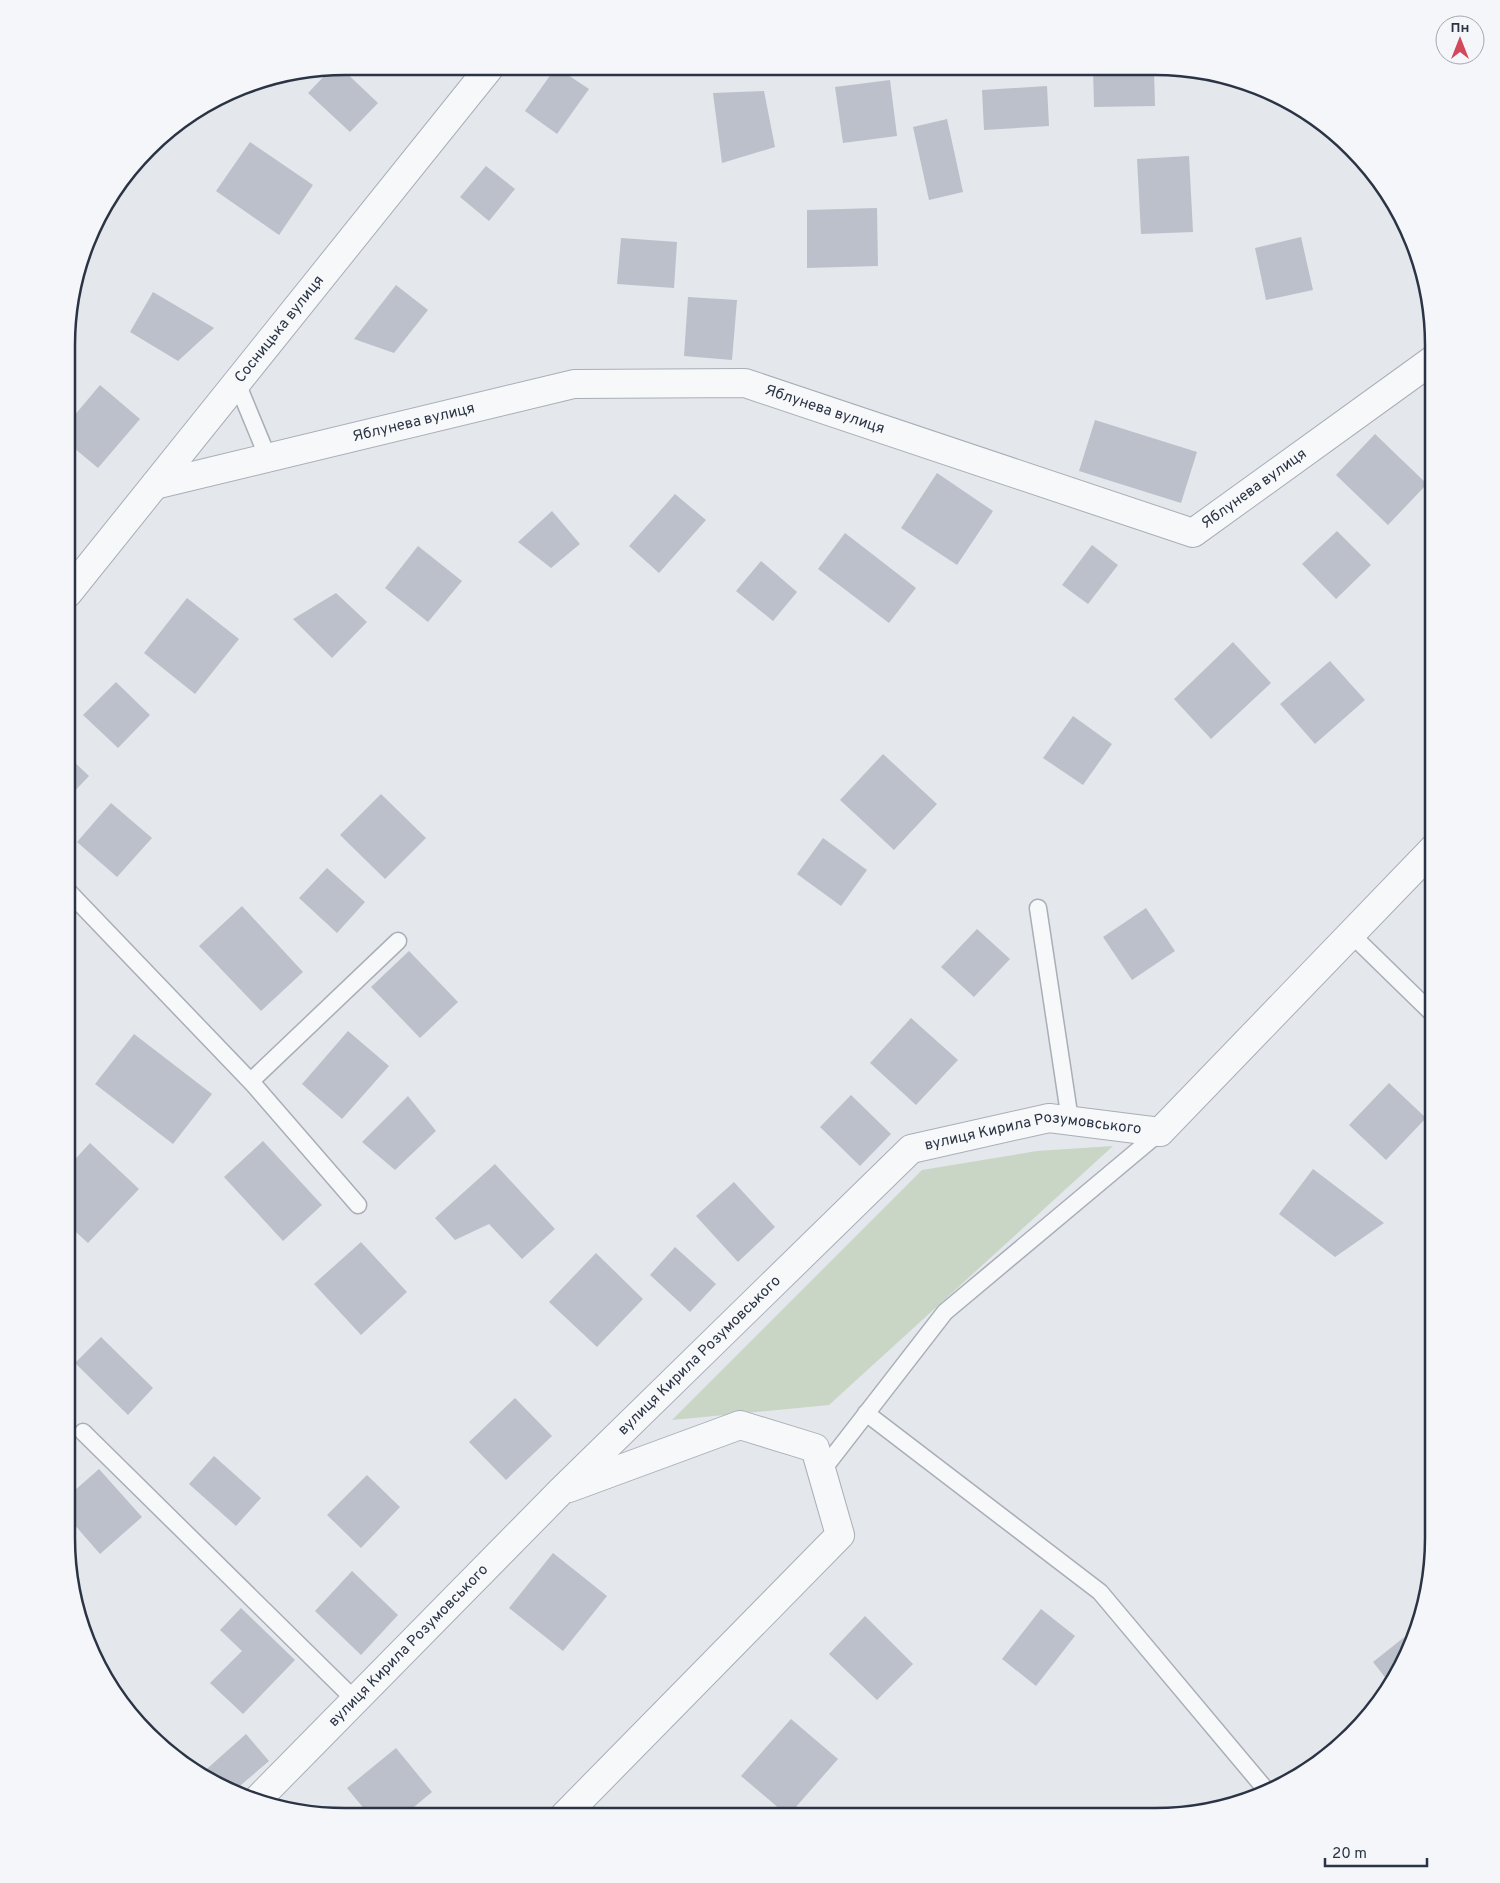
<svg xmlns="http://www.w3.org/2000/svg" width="1500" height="1883" font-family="Overpass,sans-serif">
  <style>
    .green { fill: #c9d6c5 }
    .building { fill: #bbc0ca }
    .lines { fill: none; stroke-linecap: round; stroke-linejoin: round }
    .lane-casing { stroke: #a9aeb7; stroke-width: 19 }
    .street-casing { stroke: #a9aeb7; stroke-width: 30 }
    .lane { stroke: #f7f8fa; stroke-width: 16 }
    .street { stroke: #f7f8fa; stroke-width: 28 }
    .labels { text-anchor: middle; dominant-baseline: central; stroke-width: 5; stroke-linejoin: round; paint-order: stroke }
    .street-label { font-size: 15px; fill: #2b3445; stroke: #f4f6f9 }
    .rim { fill: none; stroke: #2b3445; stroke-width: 2.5 }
  </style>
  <rect width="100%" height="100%" fill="#e4e7ec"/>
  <path class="green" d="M1113 1146 829 1405 672 1420 922 1170 1037 1151Z"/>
  <path class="building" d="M340 67 378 103 350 132 308 93 331 69Z
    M556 67 589 89 557 134 525 111Z
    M1098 68 1154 69 1155 106 1094 107 1093 69Z
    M890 80 897 136 843 143 835 87Z
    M1047 86 1049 126 984 130 982 90Z
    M764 91 775 147 722 163 713 93Z
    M1293 105 1310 113 1316 119 1295 115Z
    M947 119 963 192 929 200 913 127Z
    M250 142 313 185 279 235 216 191Z
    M1189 156 1193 232 1141 234 1137 159Z
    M486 166 515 189 489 221 460 197Z
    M877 208 878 266 807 268V210Z
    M1301 237 1313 290 1266 300 1255 248Z
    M621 238 677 242 674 288 617 284Z
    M396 285 428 310 394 353 354 339Z
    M153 292 214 328 178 361 130 332Z
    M688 297 737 300 732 360 684 356Z
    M100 385 140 419 98 468 68 443V423Z
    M1095 420 1197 452 1181 503 1079 471Z
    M1375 434 1427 484 1388 525 1336 475Z
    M937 473 993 511 957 565 901 528Z
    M675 494 706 520 659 573 629 546Z
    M552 511 580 544 551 568 518 542Z
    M1337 531 1371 565 1336 599 1302 564Z
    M845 533 916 588 889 623 818 569Z
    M1092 545 1118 565 1088 604 1062 585Z
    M418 546 462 581 428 622 385 588Z
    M761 561 797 592 773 621 736 591Z
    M1434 565V581L1426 573Z
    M336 593 367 622 332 658 293 619Z
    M187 598 239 639 195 694 144 653Z
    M1233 642 1271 683 1211 739 1174 699Z
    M1330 661 1365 700 1315 744 1280 704Z
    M116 682 150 715 118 748 83 715Z
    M1073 716 1112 744 1083 785 1043 758Z
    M883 754 937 804 894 850 840 800Z
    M68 756 89 776 68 798Z
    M381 794 426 838 385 879 340 835Z
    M111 803 152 838 117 877 77 842Z
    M823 838 867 870 841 906 797 874Z
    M327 868 365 902 337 933 299 898Z
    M242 906 303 972 261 1011 199 946Z
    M1146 908 1175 951 1132 980 1103 937Z
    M977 929 1010 959 974 997 941 967Z
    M409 951 458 1002 420 1038 371 987Z
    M911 1018 958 1060 916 1105 870 1063Z
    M348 1031 389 1066 342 1119 302 1084Z
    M134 1034 212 1094 173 1144 95 1084Z
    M1389 1083 1426 1118 1386 1160 1349 1125Z
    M851 1095 891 1134 860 1166 820 1127Z
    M408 1096 436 1131 395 1170 362 1142Z
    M263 1141 322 1205 283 1241 224 1177Z
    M90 1143 139 1189 88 1243 67 1224V1168Z
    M495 1164 555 1229 522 1259 489 1224 455 1240 435 1218Z
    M1313 1169 1384 1223 1335 1257 1279 1214Z
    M734 1182 775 1227 738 1262 696 1216Z
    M361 1242 407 1292 361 1335 314 1284Z
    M675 1247 716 1284 690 1312 650 1275Z
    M596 1253 643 1299 597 1347 549 1302Z
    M101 1337 153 1388 128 1415 75 1363Z
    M515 1398 552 1436 506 1480 469 1442Z
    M214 1456 261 1498 236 1526 189 1484Z
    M99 1469 142 1517 100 1554 66 1515V1498Z
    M367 1475 400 1507 361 1548 327 1515Z
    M553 1553 607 1596 563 1651 509 1608Z
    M352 1571 398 1615 361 1655 315 1611Z
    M241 1608 295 1660 243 1714 210 1683 242 1651 220 1630Z
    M1041 1609 1075 1636 1036 1686 1002 1659Z
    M865 1616 913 1664 877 1700 829 1654Z
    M1417 1627 1396 1678 1391 1685 1373 1662Z
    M791 1719 838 1759 788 1816 741 1776Z
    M246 1734 269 1761 234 1791 200 1775Z
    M396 1748 432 1792 403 1816H370L347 1788Z"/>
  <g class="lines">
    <defs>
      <path id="lane" d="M237 383 268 458
        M68 891 254 1085 358 1205
        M1038 908 1070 1120
        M1351 934 1433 1014
        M251 1081 398 941
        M866 1413 1100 1592 1267 1791
        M83 1432 355 1700
        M821 1472 945 1312 1160 1132"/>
      <g id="street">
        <path id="s1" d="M155 485 574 384 745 383 1193 533 1434 359"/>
        <path id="s2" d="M68 593 490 67"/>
        <path id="s3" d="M255 1802 561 1491 911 1149 1049 1118 1160 1132 1434 848"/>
        <path d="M564 1816 840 1535 815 1448 740 1425 569 1488"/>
      </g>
    </defs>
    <use href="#lane" class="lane-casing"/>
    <use href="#street" class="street-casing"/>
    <use href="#lane" class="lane"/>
    <use href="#street" class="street"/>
  </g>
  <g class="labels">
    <g class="street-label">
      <text stroke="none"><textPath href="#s2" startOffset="338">Сосницька вулиця</textPath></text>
      <text stroke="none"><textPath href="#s1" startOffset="686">Яблунева вулиця</textPath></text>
      <text stroke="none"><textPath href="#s1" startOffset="266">Яблунева вулиця</textPath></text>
      <text stroke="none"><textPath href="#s1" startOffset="1150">Яблунева вулиця</textPath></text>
      <text stroke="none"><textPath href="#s3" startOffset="1050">вулиця Кирила Розумовського</textPath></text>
      <text stroke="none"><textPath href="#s3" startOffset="630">вулиця Кирила Розумовського</textPath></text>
      <text stroke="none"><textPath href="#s3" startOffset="219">вулиця Кирила Розумовського</textPath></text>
    </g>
  </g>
  <path d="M0 0H1500V1883H0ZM345 75H1155A270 270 0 0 1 1425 345V1538A270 270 0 0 1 1155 1808H345A270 270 0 0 1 75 1538V345A270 270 0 0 1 345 75Z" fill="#f4f6f9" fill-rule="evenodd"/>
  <path class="rim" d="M345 75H1155A270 270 0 0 1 1425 345V1538A270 270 0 0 1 1155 1808H345A270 270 0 0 1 75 1538V345A270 270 0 0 1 345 75Z"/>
  <g transform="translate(1460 40)"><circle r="24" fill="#f4f6f9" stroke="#a4a8b1"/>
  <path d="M0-4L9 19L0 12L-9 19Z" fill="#d1495b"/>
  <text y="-8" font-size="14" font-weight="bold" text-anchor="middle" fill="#2b3445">Пн</text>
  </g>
  <path d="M1325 1858v8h102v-8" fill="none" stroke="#2b3445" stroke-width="2.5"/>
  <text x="1332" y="1858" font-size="15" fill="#2b3445" stroke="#f4f6f9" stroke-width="4" paint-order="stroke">20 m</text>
</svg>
